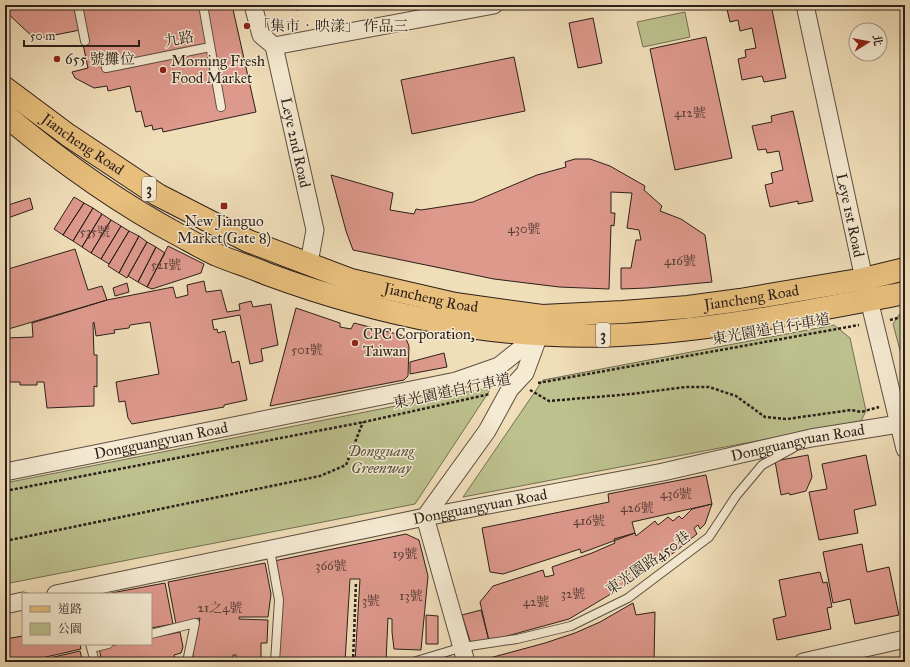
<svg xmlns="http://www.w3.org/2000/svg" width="910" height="667" font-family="'IM FELL Great Primer','Noto Serif TC',serif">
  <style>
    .green { fill: #bcc18e; stroke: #747054 }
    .building { fill: #de998d; stroke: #2c1f1a }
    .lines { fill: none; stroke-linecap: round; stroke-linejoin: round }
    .service-casing { stroke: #5d4f42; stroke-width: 10 }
    .minor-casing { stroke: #5d4f42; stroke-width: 19 }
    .primary-casing { stroke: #2c1f1a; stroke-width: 24 }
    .path { stroke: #2c1f1a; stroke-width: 2.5; stroke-dasharray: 3 2; stroke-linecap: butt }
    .service { stroke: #f5ead2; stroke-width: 8 }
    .minor { stroke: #f5ead2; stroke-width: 17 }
    .primary { stroke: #e8bf7c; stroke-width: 22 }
    .poi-dot { fill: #8f2418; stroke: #f5ead2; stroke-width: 1.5 }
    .labels { text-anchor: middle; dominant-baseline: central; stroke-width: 3; stroke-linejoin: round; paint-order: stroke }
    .number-label { font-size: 13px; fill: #583e37 }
    .shield { fill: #f5ead2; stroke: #685c51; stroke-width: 1 }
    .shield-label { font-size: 14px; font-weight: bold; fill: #2c1f1a }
    .poi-label { font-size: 15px; fill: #2c1f1a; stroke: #f5ead2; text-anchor: start }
    .street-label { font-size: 15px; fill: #2c1f1a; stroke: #f5ead2 }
    .park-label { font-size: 15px; font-style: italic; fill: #57503d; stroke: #f5ead2 }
  </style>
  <rect width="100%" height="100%" fill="#f0deb9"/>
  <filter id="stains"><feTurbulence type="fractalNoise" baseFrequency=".005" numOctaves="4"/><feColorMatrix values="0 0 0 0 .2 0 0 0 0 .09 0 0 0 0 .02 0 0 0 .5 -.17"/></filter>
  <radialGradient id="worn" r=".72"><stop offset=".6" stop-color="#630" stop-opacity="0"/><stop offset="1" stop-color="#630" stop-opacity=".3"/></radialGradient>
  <path class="green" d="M685 12 690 37 643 47 637 22Z
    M905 311V369L893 324 901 312Z
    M834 325 850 338 866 411 861 421 463 497 543 380Z
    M492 387 415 504 5 584V483Z"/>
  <path class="building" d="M5 5H232L256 112 163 132 162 128 153 130 152 125 145 127 141 111 136 112 130 86 108 91 107 86 94 88 75 78 72 72 88 68 80 30 35 39 5 11Z
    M295 5H321L296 10Z
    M726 5H771L786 78 764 82 762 76 742 80 738 59 746 57 745 50 756 48 752 28 740 31 738 20 730 22Z
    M593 18 602 63 578 68 569 23Z
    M706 37 732 158 675 170 650 49Z
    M514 57 525 111 412 134 401 80Z
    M793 111 813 201 798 204V201L770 207 765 185 773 183 771 173 783 170 779 151 767 153 766 149 758 150 752 126 772 122 771 116Z
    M575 159H590L610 166 645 186 644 190 662 206 660 211 681 219 705 235 712 282 647 288 621 289V268H631L636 240H641L639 230 627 228 632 193 611 192V213H615L614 226 611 225 609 289 559 287 494 279 353 250 346 231 331 175 393 193 390 210 414 214 416 209 421 210 473 202 537 175 566 167 565 162Z
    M74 197 84 203 63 235 54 229Z
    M30 198 33 209 5 219V206Z
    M84 203 93 208 73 241 63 235Z
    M93 208 102 214 82 247 73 241Z
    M102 214 111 220 91 253 82 247Z
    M111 220 121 226 101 259 91 253Z
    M121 226 129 231 109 264 101 259Z
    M129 231 139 236 119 273 108 266Z
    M139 236 147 242 127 278 119 273Z
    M147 242 156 247 138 282 128 276Z
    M168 246 204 264 201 273 152 289 147 287Z
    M156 247 165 253 147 287 138 282Z
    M75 249 88 290 102 286 107 300 5 330V270Z
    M204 281 206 292 221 290 227 312 240 310 239 304 251 301 253 307 271 304 278 345 261 349 263 361 250 364 240 315 212 320 214 330 217 329 218 333 225 331 232 363 239 361 247 400 224 405V407L132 424 128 418 125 401 119 402 116 382 159 374 150 322 130 325 129 328 114 330 115 333 96 336 94 322 93 323 94 355H97V387L94 386V406L47 408 44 382H37V385H20V382H5V338L33 337 32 323 107 300 173 287 176 298 188 295 187 285Z
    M127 283 129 292 115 296 113 288Z
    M296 308 340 323V327L351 329 354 323 405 336 409 346 408 376 404 380 270 406Z
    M444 353 447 367 410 374V362Z
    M808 455 812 477 806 491 790 495 789 493 781 495 775 461Z
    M866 455 876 505 854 510 858 533 819 540 809 492 827 489 822 464Z
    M706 475 712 504 632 522 635 533 581 553 580 549 503 574 490 572 482 528 609 502 608 494Z
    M712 504 705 524 700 529 698 525 694 528 697 534 662 562 661 560 621 588 569 619 489 641 480 602 493 586 543 570 545 577 554 575 552 567 592 553 615 543 614 539 635 533 636 536 655 521 658 525 668 517 673 521 679 516 682 519 692 509Z
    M406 534 419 540 428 576 421 650 394 649 392 632V619L388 618 386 662H355L360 579H350L345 662H277L279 593 274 561Z
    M862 544 867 572 889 567 899 615 855 624 850 599 833 603 823 552Z
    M265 563 271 594 268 617H239V619L268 620 267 643H261V662H236V655H233V662H193V650L200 618 176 624 168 582Z
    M820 572 823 583 827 582 832 607 827 608 831 629 777 640 773 619 786 616 779 580Z
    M165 583 173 624 151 628V594H106Z
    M633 603 636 615 655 612 654 662H475L545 643 575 633 600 622Z
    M481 610 489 641 471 644 462 615Z
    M426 615 438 616V644H426Z
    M180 632 183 647 181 653 174 655 176 662H102L99 648 121 644H151V638Z
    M23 636V644H80L81 649 24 662H6L5 639Z
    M80 651 83 662H32Z"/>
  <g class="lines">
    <defs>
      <path id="service" d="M78 5 85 41
        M203 5 221 107
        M428 5 431 17
        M106 68 210 47
        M270 550 279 600 275 662
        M151 634 195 623 187 662
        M90 644 95 662
        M92 648 108 644
        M413 662 463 647 517 639 571 626 628 598 709 537 736 496 762 465 793 448"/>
      <g id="minor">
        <path id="s1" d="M253 5 261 35 274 46 315 230 309 263"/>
        <path id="s2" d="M805 5 864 279 905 449"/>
        <path d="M274 46 494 5"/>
        <path id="s3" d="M5 472 456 381 499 366 539 334"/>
        <path id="s4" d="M56 594 425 517 663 472 811 438 905 423"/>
        <path d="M5 605 23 601"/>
        <path d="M466 662 425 517 487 431 510 389 525 373 539 335"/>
        <path d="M803 662 905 639"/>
      </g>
      <g id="primary">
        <path id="s5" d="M5 88 68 135 158 195 248 241 351 280 455 304 542 316 623 312 688 307 740 300 864 279 905 269"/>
        <path d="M5 115C59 160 117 202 179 235 192 242 204 249 217 255 234 262 251 267 267 274 378 315 501 341 620 335 716 330 811 311 905 293"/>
      </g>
    </defs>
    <use href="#service" class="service-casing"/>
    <use href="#minor" class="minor-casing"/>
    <use href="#primary" class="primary-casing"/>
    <path class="path" d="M890 320 905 316
      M538 383 859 325
      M530 390 549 401 631 394 686 387H709L736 396 765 417 787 419 851 410 861 412 879 407
      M5 491 364 422 490 394
      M5 541 320 476 346 465 363 422
      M353 662 356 582"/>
    <use href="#service" class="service"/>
    <use href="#minor" class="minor"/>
    <use href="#primary" class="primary"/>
  </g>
  <g class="poi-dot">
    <circle cx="247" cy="26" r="4"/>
    <circle cx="57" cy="59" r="4"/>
    <circle cx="163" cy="70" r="4"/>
    <rect x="220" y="202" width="8" height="8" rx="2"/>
    <circle cx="355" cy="343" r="4"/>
  </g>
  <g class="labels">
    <g class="number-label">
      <text x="690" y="113">412號</text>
      <text x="524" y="229">430號</text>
      <text x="95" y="232">535號</text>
      <text x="680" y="261">416號</text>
      <text x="166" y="265">521號</text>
      <text x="307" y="350">501號</text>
      <text x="676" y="494">436號</text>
      <text x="637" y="508">426號</text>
      <text x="589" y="521">416號</text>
      <text x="405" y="554">19號</text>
      <text x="331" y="566">366號</text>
      <text x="573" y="594">32號</text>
      <text x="411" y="596">13號</text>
      <text x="371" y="601">3號</text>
      <text x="536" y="602">42號</text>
      <text x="220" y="608">21之4號</text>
    </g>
    <g class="shield">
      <rect x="142" y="177" width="14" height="24" rx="3"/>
      <rect x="596" y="323" width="14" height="24" rx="3"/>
    </g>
    <g class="shield-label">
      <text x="149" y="189">3</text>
      <text x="603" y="335">3</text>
    </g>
    <g class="poi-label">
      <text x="255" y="26">「集市‧映漾」 作品三</text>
      <text x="65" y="59">655 號攤位</text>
      <text x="171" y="61">Morning Fresh<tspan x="171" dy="17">Food Market</tspan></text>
      <text x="224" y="221" text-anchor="middle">New Jianguo<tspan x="224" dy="17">Market(Gate 8)</tspan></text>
      <text x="363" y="334">CPC Corporation,<tspan x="363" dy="17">Taiwan</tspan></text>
    </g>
    <g class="street-label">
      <text transform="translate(179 39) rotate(-11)">九路</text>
      <text stroke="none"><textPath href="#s1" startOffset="147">Leye 2nd Road</textPath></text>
      <text stroke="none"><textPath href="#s5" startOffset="96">Jiancheng Road</textPath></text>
      <text stroke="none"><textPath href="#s2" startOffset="215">Leye 1st Road</textPath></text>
      <text stroke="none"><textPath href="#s5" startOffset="480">Jiancheng Road</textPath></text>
      <text stroke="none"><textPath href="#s5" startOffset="803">Jiancheng Road</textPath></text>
      <text transform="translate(771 329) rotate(-10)">東光園道自行車道</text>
      <text transform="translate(452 391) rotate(-12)">東光園道自行車道</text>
      <text stroke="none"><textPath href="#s3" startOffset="159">Dongguangyuan Road</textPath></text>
      <text stroke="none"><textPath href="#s4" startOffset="757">Dongguangyuan Road</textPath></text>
      <text stroke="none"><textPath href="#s4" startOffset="433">Dongguangyuan Road</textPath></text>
      <text transform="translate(648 563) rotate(-35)">東光園路450巷</text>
    </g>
    <g class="park-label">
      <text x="381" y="451">Dongguang<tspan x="381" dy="17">Greenway</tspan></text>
    </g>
  </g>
  <rect width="910" height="667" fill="none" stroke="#f0deb9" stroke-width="20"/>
  <rect x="6" y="6" width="898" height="655" fill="none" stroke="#2c1f1a" stroke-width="2"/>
  <rect x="10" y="10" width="890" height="647" fill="none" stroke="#2c1f1a"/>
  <rect x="22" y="593" width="130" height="52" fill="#f5ead2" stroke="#a59988"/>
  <rect x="30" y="606" width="20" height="6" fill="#e8bf7c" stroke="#a59988"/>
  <text x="58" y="613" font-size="12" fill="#2c1f1a">道路</text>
  <rect x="30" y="623" width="20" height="12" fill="#bcc18e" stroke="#a59988"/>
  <text x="58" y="633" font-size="12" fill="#2c1f1a">公園</text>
  <g transform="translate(868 42) rotate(79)"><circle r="19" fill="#f5ead2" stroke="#a59988"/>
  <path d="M0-3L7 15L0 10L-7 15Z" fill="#8f2418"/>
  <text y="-6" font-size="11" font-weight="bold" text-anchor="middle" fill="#2c1f1a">北</text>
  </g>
  <path d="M24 40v6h115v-6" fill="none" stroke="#2c1f1a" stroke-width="2"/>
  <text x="30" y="40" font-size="12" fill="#2c1f1a" stroke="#f5ead2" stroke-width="3" paint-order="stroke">50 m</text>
  <rect width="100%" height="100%" filter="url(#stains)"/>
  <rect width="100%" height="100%" fill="url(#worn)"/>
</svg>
